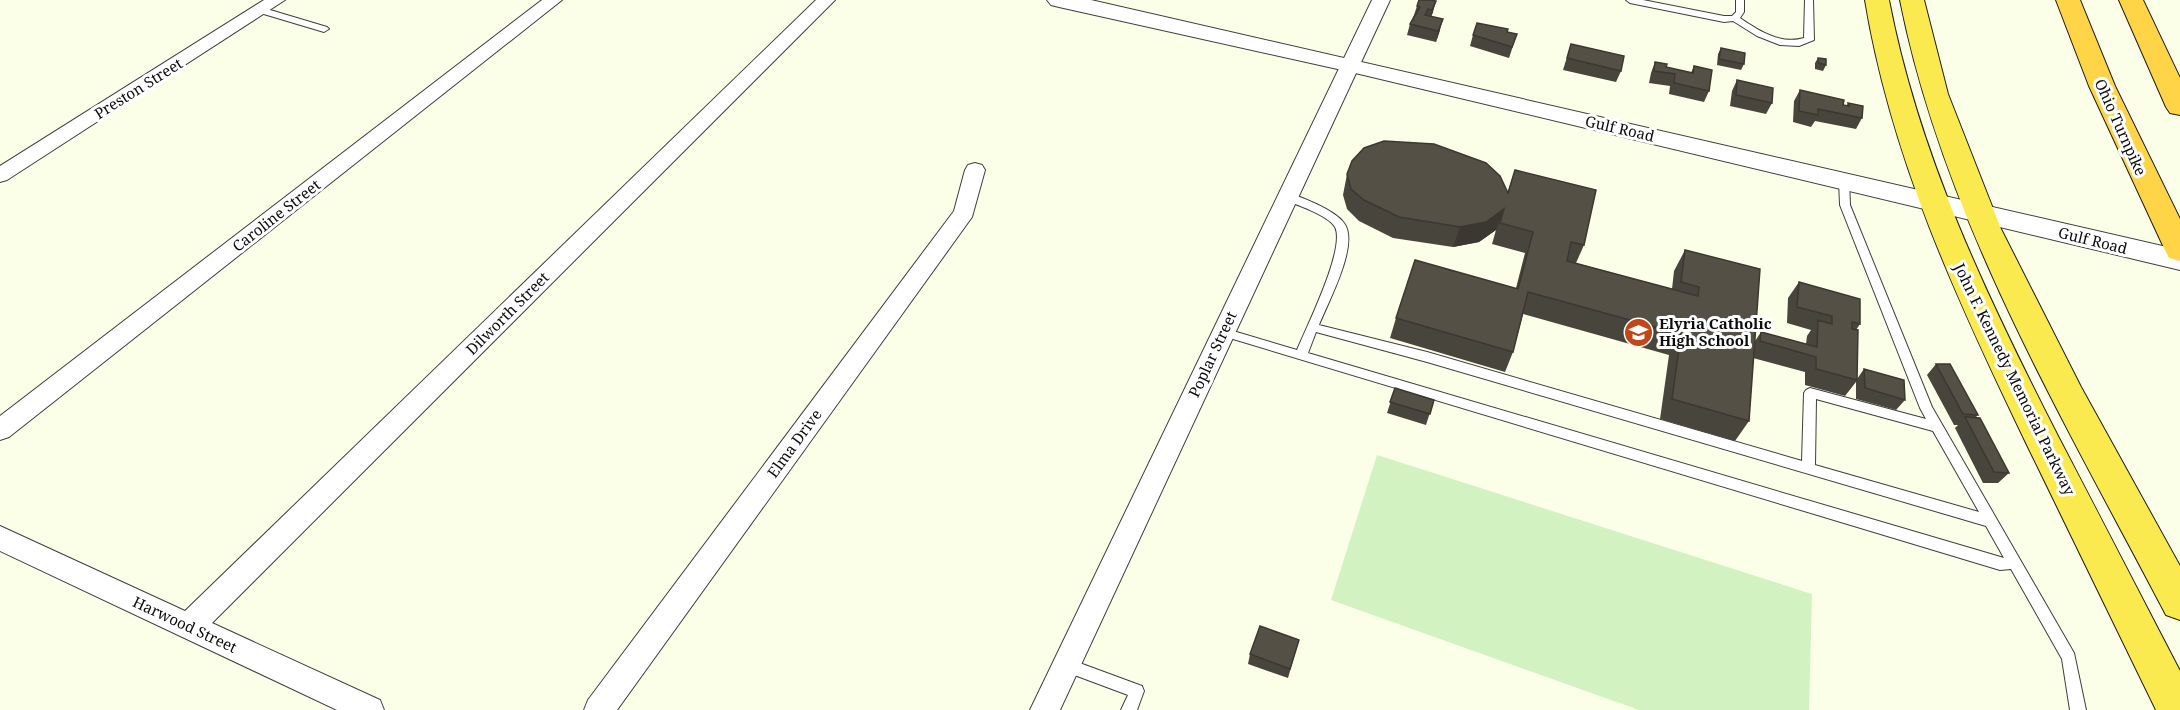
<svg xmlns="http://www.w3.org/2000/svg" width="2180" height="710" font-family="'Noto Serif',serif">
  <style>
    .pitch { fill: #d3f2c2 }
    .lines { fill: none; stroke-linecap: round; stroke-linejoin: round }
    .service-casing { stroke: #3e3e3e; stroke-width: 2 }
    .minor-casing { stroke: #3e3e3e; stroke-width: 2 }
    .tertiary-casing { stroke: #3e3e3e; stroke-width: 2 }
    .trunk-casing { stroke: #1c1c1c; stroke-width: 2 }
    .motorway-casing { stroke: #1c1c1c; stroke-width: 2 }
    .service { fill: #fff; fill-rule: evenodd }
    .minor { fill: #fff; fill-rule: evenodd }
    .tertiary { fill: #fff; fill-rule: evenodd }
    .trunk { fill: #faea4f; fill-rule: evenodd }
    .motorway { fill: #ffd446; fill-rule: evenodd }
    .wall { fill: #48453c }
    .shaded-wall { fill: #3b3831 }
    .building { fill: #545046; stroke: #3b3831; stroke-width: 1.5 }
    .labels { text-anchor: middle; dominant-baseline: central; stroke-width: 6; stroke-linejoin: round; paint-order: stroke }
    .street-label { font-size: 15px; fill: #0b0b0b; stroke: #fff }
    .poi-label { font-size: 15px; font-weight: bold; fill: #0b0b0b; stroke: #fff; text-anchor: start }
  </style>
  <rect width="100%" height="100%" fill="#fcffe8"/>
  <path class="pitch" d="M1377 455 1812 594 1809 710H1639L1331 600Z"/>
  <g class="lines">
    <defs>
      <path id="service" d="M1626 0H1643L1724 16H1732L1736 12V0H1744V12L1740 18C1759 31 1781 45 1804 38L1805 0H1813L1814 40 1799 46 1780 45 1757 36 1733 21 1724 22 1630 3Z
        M260 7 327 27 329 29 324 32 257 12 256 10Z
        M1844 177 1849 180 1850 205 1932 407 2074 653 2086 710H2070L2062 659 2011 569 2000 570 1223 336 1217 332 1223 328 1297 350C1307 326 1346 248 1335 227 1328 215 1295 204 1282 199L1281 196 1282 193 1286 192C1301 197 1335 210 1344 223 1360 244 1328 302 1319 325L1427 352 1802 461 1804 393 1806 390 1810 388 1926 419 1920 408 1840 205 1839 180ZM1316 332 1427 362 1986 526 2004 558 1308 353ZM1816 399 1933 431 1979 512 1815 465Z
        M1066 658 1142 686 1144 691 1137 710H1121L1128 695 1061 670 1059 665 1061 660Z"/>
      <path id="minor" d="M264 0H285L7 180 0 182V166Z
        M542 0H562L9 437 0 440V416Z
        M816 0H835L212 623 380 700 384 710H337L0 551V526L185 611Z
        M1372 0H1390L1060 710H1030Z
        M975 163 982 165 985 170 972 217 617 710H584L588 700 954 211 965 170 968 165Z"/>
      <path id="tertiary" d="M1047 0H1091L2180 250V270L1351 72 1059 7 1051 5Z"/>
      <path id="trunk" d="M1865 0H1889C1919 156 1987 297 2059 438 2100 516 2140 594 2180 671V710H2156C2113 622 2070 533 2027 445 1958 302 1891 158 1865 0Z
        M1900 0H1924L1948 94 2001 229 2081 387 2180 566V620L2166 615C2063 418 1944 220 1900 0Z"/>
      <path id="motorway" d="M2056 0H2080L2115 86 2180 219V261L2169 258 2165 250 2089 86Z
        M2119 0H2143L2180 78V115L2170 113 2166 107Z"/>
    </defs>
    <use href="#service" class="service-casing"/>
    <use href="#minor" class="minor-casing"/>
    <use href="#tertiary" class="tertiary-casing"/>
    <use href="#trunk" class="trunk-casing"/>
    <use href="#motorway" class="motorway-casing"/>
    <use href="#service" class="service"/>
    <use href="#minor" class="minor"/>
    <use href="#tertiary" class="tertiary"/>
    <use href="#trunk" class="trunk"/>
    <use href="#motorway" class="motorway"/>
  </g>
  <path class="wall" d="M1430 0 1433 12 1431 17 1440 30 1436 42 1407 35 1410 24 1414 15 1417 6Z
    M1507 32 1517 34 1509 58 1470 46 1473 35Z
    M1571 44 1621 71 1616 82 1563 70Z
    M1721 48 1744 64 1741 70 1717 65 1718 54Z
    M1818 58 1826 65 1823 71 1815 69V63Z
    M1655 62 1666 67 1691 73 1694 66 1709 91 1704 102 1669 94 1670 86 1649 83 1651 73Z
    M1737 80 1772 103 1766 114 1730 106 1732 91Z
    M1800 90 1843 105H1847L1848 103 1862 118 1856 129 1815 121 1811 127 1793 122 1794 101Z
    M1515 170 1584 245 1576 263 1672 289 1674 271 1685 250 1755 341 1761 332 1806 344 1807 336 1811 330 1787 323 1788 298 1799 282 1860 324 1856 330 1857 379 1864 369 1905 400 1896 410 1856 399V382L1845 396 1805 385V372L1753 358 1749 421 1735 441 1660 419 1669 355 1523 314 1513 352 1505 372 1390 338 1396 318 1516 288 1525 253 1492 244 1496 230 1479 242 1453 247 1393 238 1359 221 1347 209 1343 195 1347 174 1508 191Z
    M1936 364 1978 415 1975 418 2009 473 1998 483H1983L1955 428 1958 425H1954L1927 375Z
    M1395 388 1434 400 1426 425 1387 413Z
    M1299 640 1288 678 1248 664 1250 654Z"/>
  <path class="shaded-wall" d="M1436 1 1433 12 1429 21 1432 10Z
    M1443 19 1440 30 1436 42 1438 31Z
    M1504 209 1496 230 1479 242 1453 247 1460 227Z"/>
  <path class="building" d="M1419 0H1430L1436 1 1432 10 1428 9 1425 15 1443 19 1438 31 1410 24 1420 7 1417 6Z
    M1477 23 1508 29 1507 32 1517 34 1512 47 1473 35Z
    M1571 44 1624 56 1621 71 1567 58Z
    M1721 48 1745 53 1744 64 1719 59Z
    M1818 58 1826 59V65L1818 63Z
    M1655 62 1667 64 1666 67 1693 73 1694 66 1712 70 1709 91 1674 83 1675 74 1654 71Z
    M1737 80 1773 88 1772 103 1736 95Z
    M1800 90 1844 100 1843 105 1849 106 1848 103 1863 106 1862 118 1818 109V115L1799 111Z
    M1384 141 1434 144 1486 163 1500 176 1508 193 1515 170 1596 190 1584 245 1571 242 1567 261 1698 296 1699 287 1681 282 1685 250 1760 269 1749 421 1672 399 1681 334 1528 292 1513 352 1396 318 1415 260 1518 289 1533 232 1500 223 1504 209 1486 222 1460 227 1399 217 1364 200 1351 189 1347 174 1352 161 1364 148Z
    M1799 282 1860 299V324L1852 322V329L1858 330 1857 380 1816 369V357L1760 341 1761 332 1817 347 1818 320 1832 324V316L1797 307Z
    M1936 364H1950L1978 415 1963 414Z
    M1864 369 1904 380 1905 400 1865 388Z
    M1395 388 1434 400 1430 414 1390 402Z
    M1965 417 1980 418 2009 473 1994 472Z
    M1260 626 1299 640 1290 669 1250 654Z"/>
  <defs>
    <symbol id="school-disc" viewBox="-11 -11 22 22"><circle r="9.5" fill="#c3461a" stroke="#fff"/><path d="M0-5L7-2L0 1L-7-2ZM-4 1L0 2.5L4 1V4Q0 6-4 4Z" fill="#fff"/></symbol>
  </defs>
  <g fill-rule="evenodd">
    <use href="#school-disc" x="1622" y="316" width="33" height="33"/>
  </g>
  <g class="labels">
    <g class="street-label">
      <text transform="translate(138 88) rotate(-32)">Preston Street</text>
      <text transform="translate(2121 127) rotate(66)">Ohio Turnpike</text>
      <text transform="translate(1620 128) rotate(13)">Gulf Road</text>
      <text transform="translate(276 215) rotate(-38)">Caroline Street</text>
      <text transform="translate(2093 240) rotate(14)">Gulf Road</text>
      <text transform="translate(507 313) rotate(-45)">Dilworth Street</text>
      <text transform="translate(1212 354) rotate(-65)">Poplar Street</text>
      <text transform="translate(2015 379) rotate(64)">John F. Kennedy Memorial Parkway</text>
      <text transform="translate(794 443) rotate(-54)">Elma Drive</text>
      <text transform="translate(185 624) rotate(25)">Harwood Street</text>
    </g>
    <g class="poi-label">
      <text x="1659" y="323">Elyria Catholic<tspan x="1659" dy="17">High School</tspan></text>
    </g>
  </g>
</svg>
